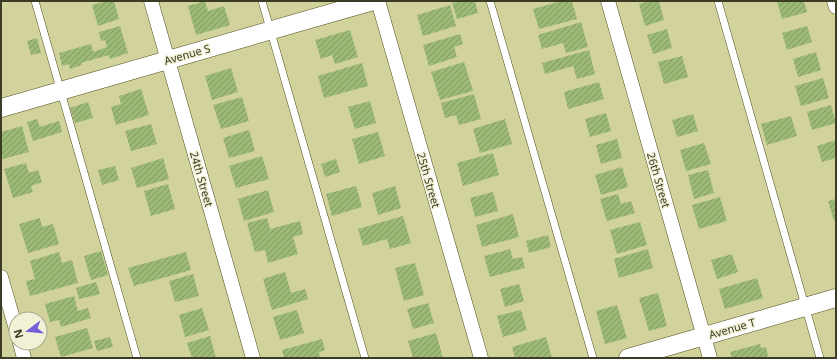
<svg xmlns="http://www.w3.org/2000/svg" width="837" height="359" font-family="'Noto Sans',sans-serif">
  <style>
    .building { fill: url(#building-hatch) }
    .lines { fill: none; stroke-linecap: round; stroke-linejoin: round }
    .service-casing { stroke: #4c4b19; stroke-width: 8 }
    .minor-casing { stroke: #4c4b19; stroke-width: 15 }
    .tertiary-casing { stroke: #4c4b19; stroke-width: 19 }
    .service { stroke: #fff; stroke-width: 7 }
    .minor { stroke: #fff; stroke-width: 14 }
    .tertiary { stroke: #fff; stroke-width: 18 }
    .labels { text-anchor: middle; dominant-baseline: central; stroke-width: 3; stroke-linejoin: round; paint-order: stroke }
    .street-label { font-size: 11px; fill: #3b3b26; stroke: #f1f1d6 }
  </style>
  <defs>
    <pattern id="building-hatch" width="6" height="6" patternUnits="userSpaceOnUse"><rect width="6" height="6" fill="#9cba75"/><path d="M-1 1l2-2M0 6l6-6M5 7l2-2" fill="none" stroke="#809860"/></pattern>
  </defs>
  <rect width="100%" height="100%" fill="#d2d29d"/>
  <path class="building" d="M107 1H114L119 19 98 26 92 5Z
    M205 1 208 11 224 6 230 25 196 35 188 6Z
    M461 1H475L478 13 457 19 452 3Z
    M562 1H572L577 19 539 29 533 9Z
    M650 1H659L664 20 645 26 639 4Z
    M777 1H804L807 12 782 19Z
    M450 5 456 26 423 36 417 15Z
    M581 22 588 47 566 53 563 43 542 49 538 35Z
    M120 26 128 53 110 59 109 55 81 63 82 65 70 69 69 64 62 66 59 53 91 44 93 52 107 47 105 40 101 41 99 32Z
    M807 26 812 42 787 50 782 33Z
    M667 29 672 48 653 54 647 35Z
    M350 30 358 57 335 64 332 55 321 59 315 40Z
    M460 34 463 44 454 47 457 57 429 66 423 45Z
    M37 38 41 53 31 55 27 41Z
    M589 50 595 74 577 79 573 66 545 74 542 63Z
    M816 52 821 70 798 77 793 59Z
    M682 56 688 77 664 84 658 62Z
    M464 62 473 91 440 100 431 72Z
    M362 63 368 86 324 98 318 76Z
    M231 68 238 92 212 100 205 76Z
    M823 78 829 98 801 106 795 86Z
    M599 82 604 99 568 109 564 92Z
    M141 89 149 115 116 125 111 107 121 104 119 96Z
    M474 94 481 119 459 125 456 115 445 118 441 103Z
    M242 97 249 121 221 129 213 105Z
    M370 101 376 123 355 129 348 107Z
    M88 102 93 118 75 123 70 108Z
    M831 105 836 123 812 130 807 112Z
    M606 113 611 131 590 137 585 119Z
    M693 114 698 131 677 137 672 120Z
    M791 116 797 136 767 145 761 124Z
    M37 119 40 127 59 121 62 132 33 141 27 122Z
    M505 119 512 144 480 153 473 129Z
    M151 124 157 144 131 151 125 131Z
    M22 126 29 152 3 159 1 152V132Z
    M249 130 255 151 229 158 223 138Z
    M378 132 385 156 359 164 352 139Z
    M617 139 622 158 601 164 596 145Z
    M836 140V158L822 162 817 146Z
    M704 143 711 164 686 171 680 150Z
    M493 153 499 175 463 186 457 163Z
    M262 156 269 179 236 188 229 166Z
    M163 158 169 179 137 188 131 168Z
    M336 159 340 172 325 177 321 164Z
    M26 163 29 173 38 170 42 182 31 186 33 192 13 198 4 169Z
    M115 166 119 180 102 185 98 170Z
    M622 167 628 187 601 195 595 175Z
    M708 170 714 193 694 199 688 175Z
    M168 184 175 209 151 216 144 191Z
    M356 186 362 207 332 216 326 194Z
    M395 186 401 208 378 215 372 193Z
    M268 190 274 212 244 221 238 199Z
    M493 192 498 211 475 217 470 198Z
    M618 194 621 204 631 201 635 213 607 221 600 199Z
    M720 197 727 221 699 229 692 205Z
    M836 199V221H834L828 201Z
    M513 214 519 237 482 247 476 225Z
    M403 216 411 243 390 249 387 239 363 246 358 229Z
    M40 218 42 227 53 224 59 244 28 253 19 224Z
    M267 218 270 229 300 221 303 234 293 237 298 254 268 263 265 250 255 252 247 223Z
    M640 222 647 245 617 254 610 230Z
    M548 235 551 247 529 253 526 241Z
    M510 249 513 259 522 257 525 268 490 277 484 256Z
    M648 249 653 268 619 278 614 259Z
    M101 251 108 275 91 280 84 256Z
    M59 252 62 263 72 260 78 283 30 296 26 281 35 279 30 261Z
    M186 252 191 270 134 286 128 268Z
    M732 254 738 272 717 279 711 260Z
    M415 263 424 295 404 301 395 268Z
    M285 272 291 293 305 289 308 299 272 310 263 279Z
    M193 274 199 296 175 302 169 281Z
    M757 278 763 298 725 309 719 289Z
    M96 282 100 294 79 299 76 288Z
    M519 284 524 301 505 307 500 289Z
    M658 293 667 326 649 331 639 298Z
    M74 296 78 311 88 308 91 318 61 327 59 320 50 322 45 304Z
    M428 303 434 323 413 329 407 309Z
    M617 305 627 338 605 344 596 311Z
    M202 308 209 330 185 337 179 315Z
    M297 310 304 333 280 340 273 317Z
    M521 310 527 330 503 337 497 316Z
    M87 328 93 348 61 357 55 337Z
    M436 333 443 358H413L408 341Z
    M210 336 216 358H192L187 343Z
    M110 337 113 347 97 351 94 341Z
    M546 337 552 358H515L512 347Z
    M322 339 325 350 319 352 320 358H284L282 350Z
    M760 344 761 348 766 347 768 356 763 358H732L730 352Z"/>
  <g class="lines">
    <defs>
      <path id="service" d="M35 1 137 358
        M262 1 365 358
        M490 1 593 358
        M718 1 820 358"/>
      <path id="minor" d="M151 1 253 358
        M378 1 481 358
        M608 1 710 358
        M834 1 836 7
        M1 277 16 329
        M20 343 24 358"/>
      <path id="tertiary" d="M1 108 373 1
        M628 358 836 298"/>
    </defs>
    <use href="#service" class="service-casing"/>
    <use href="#minor" class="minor-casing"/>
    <use href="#tertiary" class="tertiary-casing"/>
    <use href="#service" class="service"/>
    <use href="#minor" class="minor"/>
    <use href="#tertiary" class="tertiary"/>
  </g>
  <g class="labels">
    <g class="street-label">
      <text transform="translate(187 54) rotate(-16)">Avenue S</text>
      <text transform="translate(202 179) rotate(74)">24th Street</text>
      <text transform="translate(429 180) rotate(74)">25th Street</text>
      <text transform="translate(659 180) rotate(74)">26th Street</text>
      <text transform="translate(732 328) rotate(-16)">Avenue T</text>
    </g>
  </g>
  <rect width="837" height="359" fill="none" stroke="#3b3b26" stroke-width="4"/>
  <g transform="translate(28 331) rotate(254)"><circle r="19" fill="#f1f1d6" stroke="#a8a890"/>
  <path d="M0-3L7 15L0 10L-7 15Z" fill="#765ed9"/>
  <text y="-6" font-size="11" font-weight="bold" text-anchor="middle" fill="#3b3b26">N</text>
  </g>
</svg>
